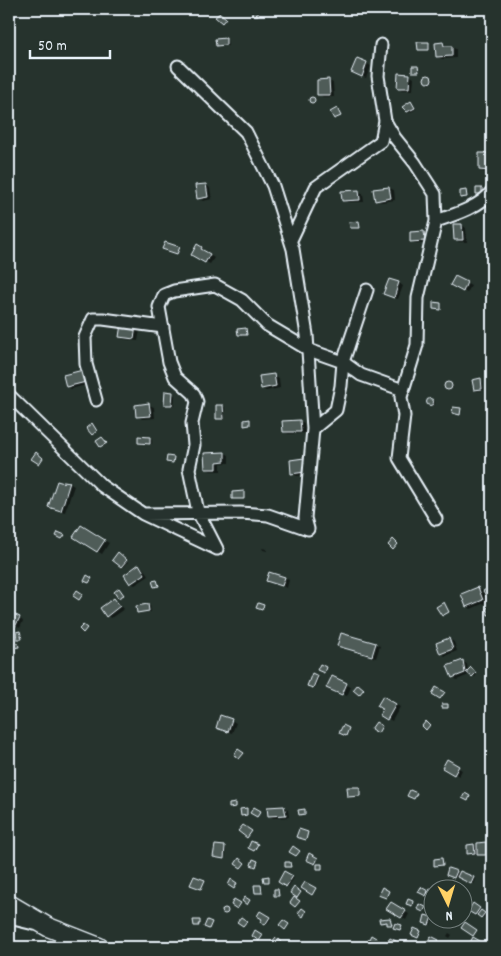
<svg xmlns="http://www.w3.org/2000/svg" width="501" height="956" font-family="Dekko,sans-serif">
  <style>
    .shadow { fill: #0007 }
    .building { fill: #505c59; stroke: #e8f1f8 }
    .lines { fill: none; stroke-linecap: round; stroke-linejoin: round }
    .street-casing { stroke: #e8f1f8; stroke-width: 15 }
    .primary-casing { stroke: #e8f1f8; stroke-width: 21 }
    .street { stroke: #26332d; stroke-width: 11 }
    .primary { stroke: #26332d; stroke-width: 18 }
  </style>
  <rect width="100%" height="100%" fill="#26332d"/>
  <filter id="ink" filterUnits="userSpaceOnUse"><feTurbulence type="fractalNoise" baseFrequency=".02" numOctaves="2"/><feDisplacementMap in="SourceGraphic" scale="10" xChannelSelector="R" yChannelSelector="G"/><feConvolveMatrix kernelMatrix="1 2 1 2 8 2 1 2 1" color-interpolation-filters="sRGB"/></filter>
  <g filter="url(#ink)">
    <path class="shadow" d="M225 39 227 40 228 46H217Z
      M428 43 430 44V50H419Z
      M443 44 456 49V58L442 59 437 56Z
      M357 59 371 66 366 78 356 74Z
      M409 75 414 78 413 90H402L398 87Z
      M425.5 80a3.5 3.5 0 1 1 7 0a3.5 3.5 0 1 1-7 0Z
      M329 81 333 83 334 97H323L319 94Z
      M314 99 315 100V103L311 102V100Z
      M411 103 416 109 409 113 407 111Z
      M490 154 492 156V172H484L480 170Z
      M206 185 210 188 212 199 203 201 198 198Z
      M389 188 394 190 395 200 381 202 376 200 375 190Z
      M359 191 363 194 364 202H347L343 200Z
      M462 225 466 228 467 242H459L455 239Z
      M424 232 428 235 429 243 416 244 412 241Z
      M197 246 214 258 210 264 192 255Z
      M456 278 471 286 467 293 452 285Z
      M399 283 403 286 398 299 389 296Z
      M135 327 140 330 138 341 124 339 120 336Z
      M83 371 90 384 71 389 67 386Z
      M274 375 279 378 280 388 266 391 262 388Z
      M481 380 482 381 484 390 477 391 475 390Z
      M450 384 453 388 449 390 445 387Z
      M166 393 175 395 174 406 167 405Z
      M429 403a3 3 0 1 1 6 0a3 3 0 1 1-6 0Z
      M149 405 154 407 155 418 142 419 138 416Z
      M217 406 225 407V419L217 418Z
      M300 421 304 423 305 433 289 434 284 432Z
      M139 438H150L152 439V444H141L139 443Z
      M225 453 229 455V463H221V471H211L207 469Z
      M303 460 308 462 309 474 297 476 293 473Z
      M69 483 74 486 65 512 54 509 64 484Z
      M81 526 109 543 102 554 75 537Z
      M262 548 267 549V551L263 550Z
      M120 555 128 562 124 567 114 560Z
      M139 566 143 568 149 576 135 585 131 583Z
      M285 578 289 580 287 588 267 580Z
      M478 589 483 591 487 602 471 609 467 606Z
      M114 599 118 602 124 609 111 618 107 616Z
      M148 605 150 606 151 612H138Z
      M9 613 23 621 20 628 9 622Z
      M449 639 454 642 457 651 445 656 441 653Z
      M375 644 380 646 376 658 339 646Z
      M463 662 467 664 468 671 473 670 477 674 475 677 468 672 469 675 457 680 453 677Z
      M313 675 319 678 315 688 309 685Z
      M332 678 351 687 347 696 332 690Z
      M383 697 400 707 392 721 381 715 384 709Z
      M231 720 236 723 232 733 222 730Z
      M447 761 462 770 459 776 444 767Z
      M284 807 288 810 289 817 273 818 269 815Z
      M485 843 487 845 488 855 468 853 474 846 478 848Z
      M224 847 226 849 225 859 214 857Z
      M456 872 476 879 474 884 457 876 456 878 449 875Z
      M285 873 294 878 288 887 279 881Z
      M392 903 409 914 406 920 388 908Z
      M474 905 486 915 484 918 470 910Z
      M223 909 227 910 228 914 224 913Z
      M261 912 271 919 267 925 262 921 263 919Z
      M431 918 433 919 431 925 426 924Z
      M449 933 452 935 450 938 447 936Z
      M473 939 481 943 480 947 470 946Z"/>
    <path class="building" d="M252 9H258V15H252Z
      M220 13 226 18 222 23 215 17Z
      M226 38V45L216 46 215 39Z
      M417 42H429V50H418Z
      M443 42 444 46H452V56L436 57 435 43Z
      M357 58 367 62 362 77 351 72Z
      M412 66H418L419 72H412Z
      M398 73 410 74 409 88H397Z
      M424 79a4 4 0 1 1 8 0a4 4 0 1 1-8 0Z
      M329 79 330 95H317V80Z
      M309 100a3 3 0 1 1 6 0a3 3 0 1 1-6 0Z
      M411 101 415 108 407 112 402 107Z
      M337 108 341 116 334 119 330 112Z
      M479 153H490V171L479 170Z
      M206 184 208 197 197 199 195 185Z
      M389 187 391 198 375 201 373 189Z
      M476 188H482V194H476Z
      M359 190 360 200 342 201 341 191Z
      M466 190 467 197 460 198V191Z
      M359 221 360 228H350L349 222Z
      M453 224H462L463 240H454Z
      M424 231 425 241 410 242V232Z
      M165 242 180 247 177 254 162 249Z
      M197 244 202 247 201 249 210 254 205 263 191 255Z
      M487 246 492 247V253L486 252Z
      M455 276 467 282 463 292 450 285Z
      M389 279 399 282 394 298 383 294Z
      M433 302 441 303V310L433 309Z
      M121 324 136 326 134 339 119 337Z
      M246 328 247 335H238L237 329Z
      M83 370 86 382 66 387 63 375Z
      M274 374 276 386 261 389 259 376Z
      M481 378 482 389 474 390 472 380Z
      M444 386a4 4 0 1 1 8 0a4 4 0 1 1-8 0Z
      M165 391 173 392 172 405H164Z
      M426.5 402a3.5 3.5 0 1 1 7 0a3.5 3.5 0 1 1-7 0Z
      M149 403 151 416 136 417 135 405Z
      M216 405H223L224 419H216Z
      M453 407 461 408 460 415 452 413Z
      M250 419V425L244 426V420Z
      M300 420 301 432H283L282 421Z
      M92 423 97 431 92 435 86 428Z
      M138 436 150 437V444L138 443Z
      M102 437 107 443 100 447 96 441Z
      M36 452 43 458 39 464 31 459Z
      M225 452V461L217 462V469H205L204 453Z
      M167 456 174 457 173 463 166 462Z
      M304 458 305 472 291 474 290 460Z
      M57 481 64 483V481L70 482 61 511 48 507Z
      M244 491V499H232V492Z
      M81 525 105 540 97 552 73 537Z
      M58 532 65 535 62 539 56 536Z
      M393 539 398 544 393 550 388 545Z
      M118 552 127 560 121 567 112 560Z
      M139 564 145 574 130 584 124 575Z
      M269 572 285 577 282 586 266 581Z
      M87 575 92 578 89 583 84 581Z
      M157 580 159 586 154 587 152 581Z
      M478 587 483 600 466 607 461 594Z
      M490 587 492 595 488 598 483 591Z
      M119 588 124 595 118 598 114 592Z
      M77 590 83 594 79 600 73 596Z
      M114 598 120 606 106 617 100 608Z
      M444 602 449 612 442 616 436 607Z
      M258 603 264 605 262 610 256 608Z
      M148 604 149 611 137 613 136 606Z
      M491 607 492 614 488 615 486 608Z
      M9 612 20 617 15 627 9 624Z
      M83 625 87 628 83 633 79 629Z
      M20 631 22 639H17L16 632Z
      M341 633 376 643 372 656 337 646Z
      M449 638 453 649 440 654 436 643Z
      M13 643H18L19 647 13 648Z
      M463 660 465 673 452 678 447 666Z
      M320 664 326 667 324 673 317 670Z
      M471 667 476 673 472 677 466 672Z
      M312 673 318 676 313 688 307 686Z
      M332 676 347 683 342 695 326 688Z
      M358 684 364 689 359 695 353 690Z
      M436 687 445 692 440 699 432 694Z
      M383 696 396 704 387 720 379 715 383 710 377 706Z
      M442 704H448V708H442Z
      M220 715 232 719 228 732 216 728Z
      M426 721 430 725 426 730 422 726Z
      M376 722 382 726 378 733 371 729Z
      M343 725 349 728 346 736 339 733Z
      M238 749 244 753 239 759 234 755Z
      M447 759 459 766 454 775 442 768Z
      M347 787H360V796L348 797Z
      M410 790 417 793 414 799 407 796Z
      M465 793 470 796 468 801 462 798Z
      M236 803V807L229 808V804Z
      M284 806 286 815 268 816 267 807Z
      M254 807 261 811 257 817 250 813Z
      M247 808V815L241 816 240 809Z
      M305 809V814L299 815 298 810Z
      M243 825 252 831 247 838 238 831Z
      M299 829 308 832 306 840 296 837Z
      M251 841 258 844 254 851 248 848Z
      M486 842V855H477V843Z
      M474 844 475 853 467 854V845Z
      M490 844 492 846V854L487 850Z
      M215 845 225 846 224 859 213 857Z
      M293 846 300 851 296 856 289 852Z
      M309 853 318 858 315 864 306 860Z
      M239 858 245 863 241 868 235 864Z
      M442 858 443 865 434 866V859Z
      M253 859 258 861 256 867 251 865Z
      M285 862H290L291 867H285Z
      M317 864H322V869H317Z
      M448 868 457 871 454 878 446 875Z
      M284 871 293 876 286 887 278 882Z
      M460 871 474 877 471 884 457 877Z
      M194 876 205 880 201 889 190 885Z
      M269 876V882H264L263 877Z
      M231 879 237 883 234 889 228 885Z
      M305 882 316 888 312 895 301 888Z
      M254 885H261L262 893H255Z
      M294 887 301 892 297 898 290 893Z
      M382 887 389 891 386 898 378 895Z
      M421 887 428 891 426 896 418 892Z
      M274 889H278L279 896H274Z
      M430 889 434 890V896L428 894Z
      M245 897 250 900 247 905 242 901Z
      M294 897 300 901 295 907 290 903Z
      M492 898V907H489L487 899Z
      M234 899 241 903 237 909 231 905Z
      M408 899 413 901 412 906 406 904Z
      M391 902 406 911 401 918 386 909Z
      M473 903 480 908 475 915 468 911Z
      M419 904 426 907 423 912 417 909Z
      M302 908 306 911 303 917 298 913Z
      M222 911a3 3 0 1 1 6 0a3 3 0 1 1-6 0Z
      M481 910 485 913 481 918 477 915Z
      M260 911 270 917 265 925 260 922 262 919 257 916Z
      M425 915 432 917 429 925 423 923Z
      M241 917 247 921 243 926 237 922Z
      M390 918 392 925H387V922L380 923 379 919Z
      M440 918H453L455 919 452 925Z
      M193 920H200V924H198L199 926H194Z
      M207 920 212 922 209 929 204 927Z
      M283 920 289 924 285 930 279 925Z
      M465 922 477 930 473 936 461 928Z
      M395 923 402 925 400 930 393 928Z
      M414 928 421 931 418 938 411 935Z
      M255 930 263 935 259 941 252 936Z
      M371 935 376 938 373 944 368 941Z
      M431 936 439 940 435 946 427 942Z
      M276 937 281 942 276 947 271 943Z
      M473 937 480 941 478 947 468 946Z
      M390 938 396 941 392 947 386 944Z"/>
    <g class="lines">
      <defs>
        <path id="street" d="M381 45 378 76 385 121 395 138 415 163 435 194 436 221 418 298 417 345 401 397 404 416 399 458 436 519
          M178 66 246 132 273 186 293 249 307 335 313 429 305 518 308 529
          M436 221C454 215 482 206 492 191
          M291 240 316 187 381 141 385 121
          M367 290 343 362 361 375 403 390
          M9 395 102 486 143 514 217 549
          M96 400 86 364 85 337 93 319H103L163 327
          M144 514 240 513 268 515 308 529
          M217 549 198 512 189 469 194 445 192 423 197 402 194 394 175 377 169 362 159 307 164 295 174 291 215 285 242 300 267 325 309 350 343 362 341 386 336 410 313 429
          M9 918 34 924"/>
        <path id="primary" d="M9 904 48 927 99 947"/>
      </defs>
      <use href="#street" class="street-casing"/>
      <use href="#primary" class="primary-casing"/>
      <use href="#street" class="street"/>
      <use href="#primary" class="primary"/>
    </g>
  </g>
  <rect width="501" height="956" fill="none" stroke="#26332d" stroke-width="30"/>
  <rect x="15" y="15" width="471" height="926" fill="none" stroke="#e8f1f8" stroke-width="2" filter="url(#ink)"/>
  <g transform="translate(448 904) rotate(175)"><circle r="24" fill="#26332d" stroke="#747f7e"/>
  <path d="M0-4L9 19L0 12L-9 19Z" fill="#ffd166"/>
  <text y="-8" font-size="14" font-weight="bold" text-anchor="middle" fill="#e8f1f8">N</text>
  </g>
  <path d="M30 50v8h80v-8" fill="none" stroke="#e8f1f8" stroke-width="2.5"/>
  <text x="38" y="50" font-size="15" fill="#e8f1f8" stroke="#26332d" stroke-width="4" paint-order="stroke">50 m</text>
</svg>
